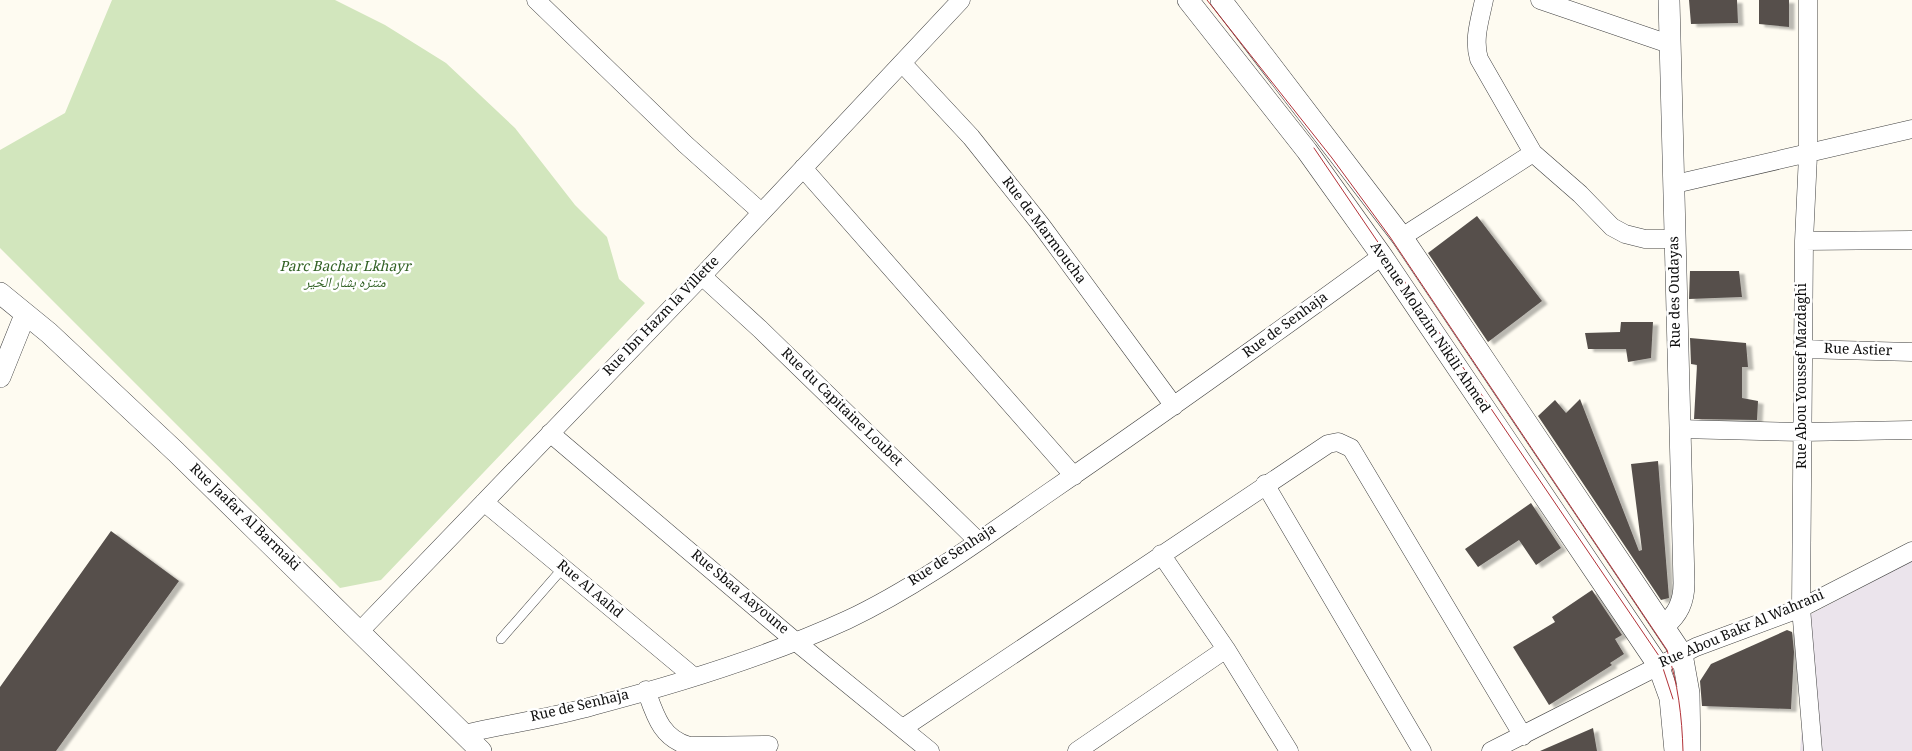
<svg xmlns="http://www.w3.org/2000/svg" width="1912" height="751" font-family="Georgia,'Noto Naskh Arabic',serif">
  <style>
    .industrial { fill: #ebe4ec }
    .green { fill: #d2e6bd }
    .building { fill: #56504c; filter: url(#shadow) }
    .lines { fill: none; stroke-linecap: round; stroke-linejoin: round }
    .service-casing { stroke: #414141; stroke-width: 10 }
    .minor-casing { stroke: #414141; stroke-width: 19 }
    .tertiary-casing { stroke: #414141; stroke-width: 22 }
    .service { stroke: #fff; stroke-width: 9 }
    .minor { stroke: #fff; stroke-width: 18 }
    .tertiary { stroke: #fff; stroke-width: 21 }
    .tram { stroke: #b23238; stroke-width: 1 }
    .labels { text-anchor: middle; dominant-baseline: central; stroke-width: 5; stroke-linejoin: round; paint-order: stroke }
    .street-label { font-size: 14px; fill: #0e0e0e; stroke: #fff }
    .park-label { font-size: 14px; font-style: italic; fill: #316124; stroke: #fff }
  </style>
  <defs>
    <filter id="shadow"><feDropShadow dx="5.5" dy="3" stdDeviation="1" flood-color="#0004"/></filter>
  </defs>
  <rect width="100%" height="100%" fill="#fefbf1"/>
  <path class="industrial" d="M1912 561V751H1800L1811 614Z"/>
  <path class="green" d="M112 0H335L385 25 446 63 515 128 575 205 607 237 619 279 645 303 381 580 340 588 0 248V150L65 113Z"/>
  <path class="building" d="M1689 0H1737L1738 23 1691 24Z
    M1759 0H1789V27L1759 24Z
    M1477 216 1542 301 1488 342 1428 253Z
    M1690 271H1739L1742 297 1689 299Z
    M1621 322H1653L1651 358 1628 362 1626 349H1588L1585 333 1620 332Z
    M1690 338 1746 343 1748 367H1742V398L1758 401 1757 420 1694 419 1697 365 1691 364Z
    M1580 399 1639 551 1642 550 1631 464 1658 461 1669 598 1661 600 1538 416 1555 400 1566 413Z
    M1531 503 1561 548 1536 565 1519 540 1478 567 1465 549Z
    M111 531 179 581 56 751H0V687Z
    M1592 590 1622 635 1615 639 1624 654 1610 663 1612 665 1549 705 1513 647 1555 622 1552 617Z
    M1787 630 1792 632 1794 652 1791 709 1702 706 1700 681 1711 664Z
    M1593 728 1597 751H1540Z"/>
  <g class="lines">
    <defs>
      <path id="service" d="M501 639 563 568"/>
      <path id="minor" d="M536 0 685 144 761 212
        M1484 0C1480 20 1473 39 1479 59L1533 153 1580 194 1612 227 1625 234 1645 239H1675
        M1540 0 1669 44
        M1808 0V155L1804 241 1801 608 1813 751
        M903 64 971 137 1041 225 1174 406
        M803 168 1074 476
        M1675 184 1912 129
        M1402 237 1533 153
        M1804 241 1912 240
        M702 276 760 329 978 541
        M1803 349 1912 352
        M1679 429 1803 432 1912 430
        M550 433 795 641 930 751
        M1265 484 1422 751
        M484 502 694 677
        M1161 554 1226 649 1289 751
        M360 631 702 276 961 0
        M646 690C655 715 661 738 689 746L769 745
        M903 728 1328 444 1338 442 1351 448 1523 736
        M464 734C507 724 551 718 593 706 678 684 766 657 847 620 919 586 986 536 1051 491 1163 414 1272 336 1382 256
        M1077 751 1226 649
        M1491 751 1696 647 1801 608 1912 551"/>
      <path id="tertiary" d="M1188 0 1307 151 1382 256 1658 665 1670 698 1675 751
        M1221 0 1402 237 1682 654 1689 693 1690 751
        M0 293 49 333 176 452 481 751
        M0 377 25 315
        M1664 626C1678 614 1684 602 1684 583L1669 0"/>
    </defs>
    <use href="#service" class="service-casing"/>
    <use href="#minor" class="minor-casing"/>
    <use href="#tertiary" class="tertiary-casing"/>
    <use href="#service" class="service"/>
    <use href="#minor" class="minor"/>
    <use href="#tertiary" class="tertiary"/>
    <path class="tram" d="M1207 0 1332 158 1390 237 1667 650C1678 684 1682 716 1683 751
      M1314 148 1659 656 1673 699"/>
  </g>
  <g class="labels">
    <g class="street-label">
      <text transform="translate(1043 231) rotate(53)">Rue de Marmoucha</text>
      <text transform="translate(1676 292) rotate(-91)">Rue des Oudayas</text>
      <text transform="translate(662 317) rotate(-46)">Rue Ibn Hazm la Villette</text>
      <text transform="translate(1286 326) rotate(-36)">Rue de Senhaja</text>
      <text transform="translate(1429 328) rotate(56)">Avenue Molazim Nikili Ahmed</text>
      <text transform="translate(1858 351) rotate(2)">Rue Astier</text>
      <text transform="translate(1803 376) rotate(-90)">Rue Abou Youssef Mazdaghi</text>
      <text transform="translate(841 408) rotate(44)">Rue du Capitaine Loubet</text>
      <text transform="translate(244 518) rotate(44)">Rue Jaafar Al Barmaki</text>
      <text transform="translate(953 556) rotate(-33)">Rue de Senhaja</text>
      <text transform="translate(589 590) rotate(40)">Rue Al Aahd</text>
      <text transform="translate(739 593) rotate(40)">Rue Sbaa Aayoune</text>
      <text transform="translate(1742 630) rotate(-23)">Rue Abou Bakr Al Wahrani</text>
      <text transform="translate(580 707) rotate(-13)">Rue de Senhaja</text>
    </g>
    <g class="park-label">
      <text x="345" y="268">Parc Bachar Lkhayr<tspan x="345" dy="16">منتزه بشار الخير</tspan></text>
    </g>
  </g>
</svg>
